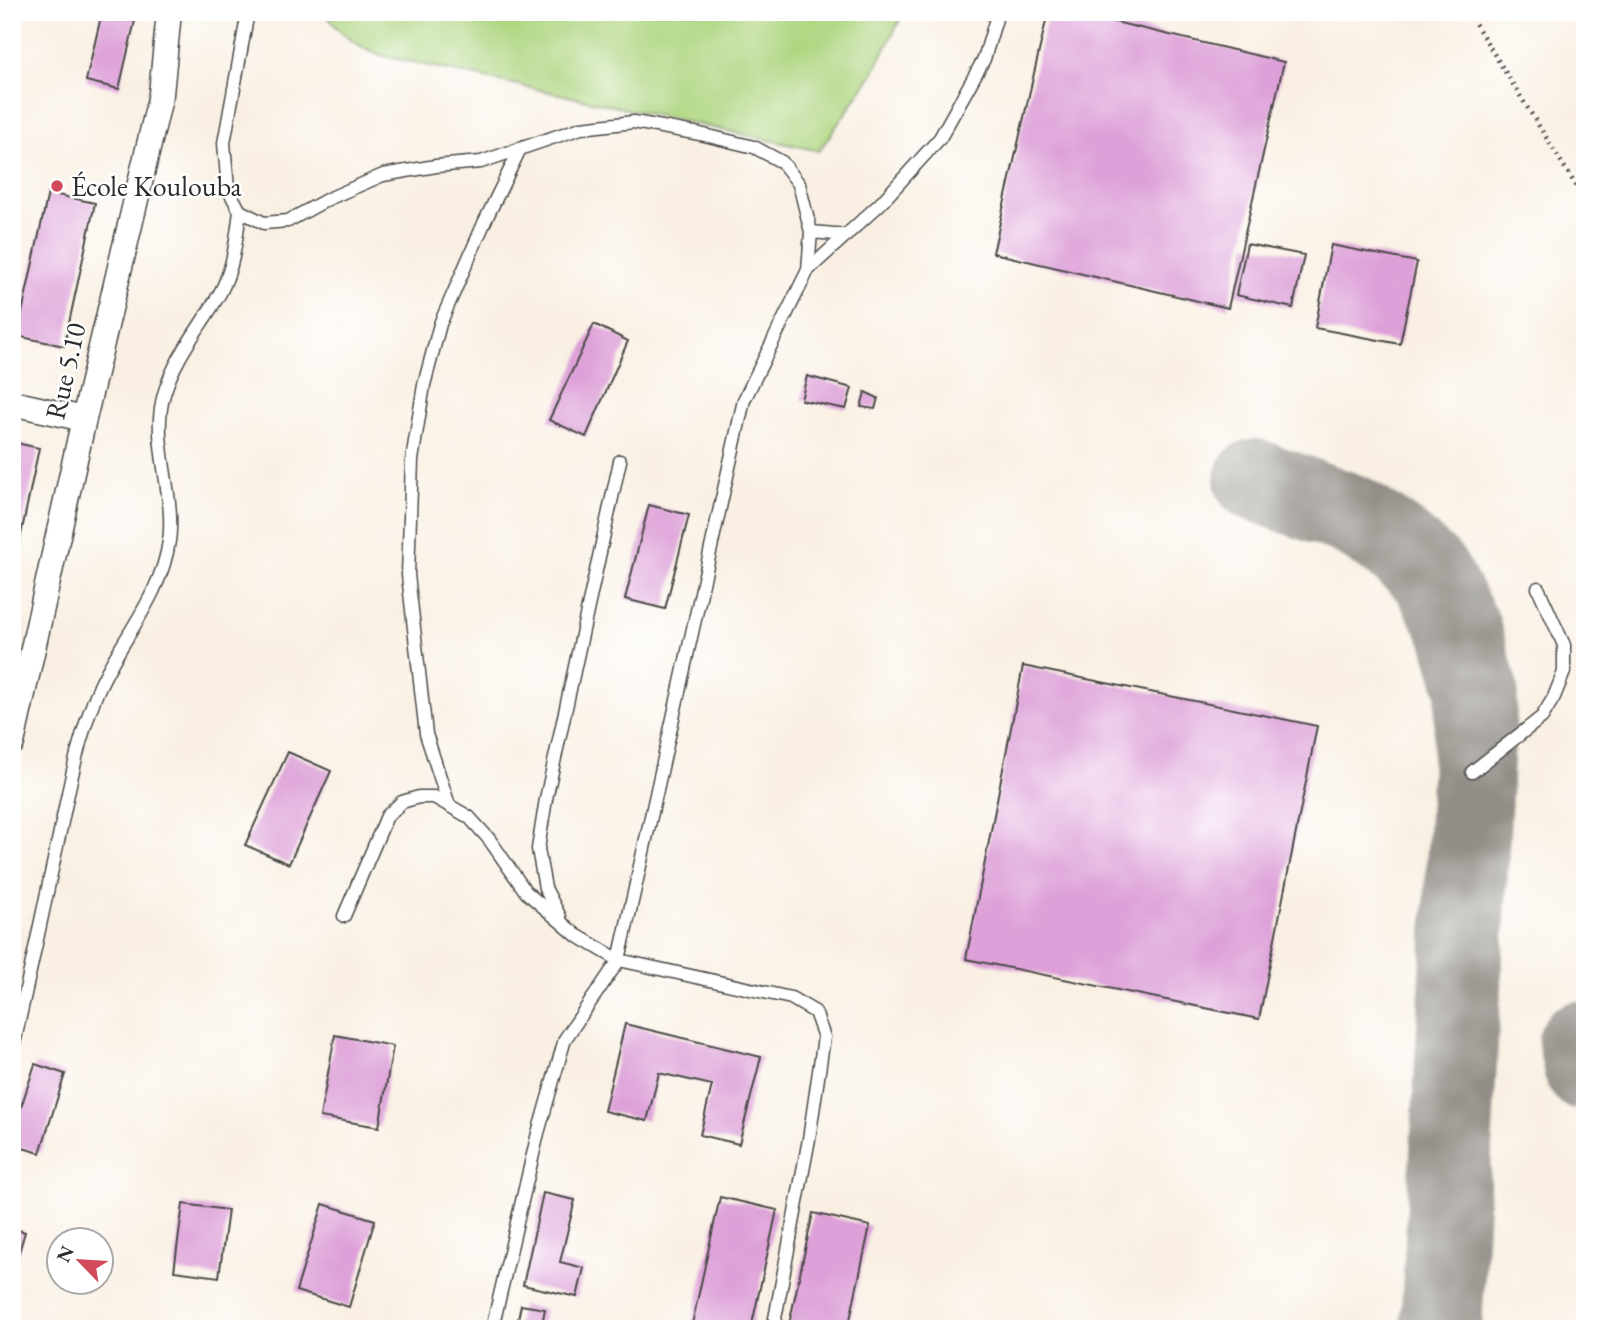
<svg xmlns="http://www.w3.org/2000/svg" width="1597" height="1341" font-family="'EB Garamond',serif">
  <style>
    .green { fill: #afd681; stroke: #6d8056; stroke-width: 2 }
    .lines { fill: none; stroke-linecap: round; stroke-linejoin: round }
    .taxiway { stroke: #928e87; stroke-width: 82 }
    .building { fill: #dda0d8 }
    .lane-casing { stroke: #4a4947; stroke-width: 15 }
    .street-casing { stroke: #4a4947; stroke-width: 27 }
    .path { stroke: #4a4947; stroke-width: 4.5; stroke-dasharray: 2 5; stroke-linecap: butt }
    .lane { stroke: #fff; stroke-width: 12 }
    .street { stroke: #fff; stroke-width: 24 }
    .poi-dot { fill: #d1495b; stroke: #fff; stroke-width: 2.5 }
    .labels { text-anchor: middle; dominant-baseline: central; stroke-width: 5; stroke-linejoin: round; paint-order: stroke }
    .poi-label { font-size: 28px; fill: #2b2b2b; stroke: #fff; text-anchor: start }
    .street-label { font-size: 28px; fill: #2b2b2b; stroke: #fff }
  </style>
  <rect width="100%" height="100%" fill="#fff"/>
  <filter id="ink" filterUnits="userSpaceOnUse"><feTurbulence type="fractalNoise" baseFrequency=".0143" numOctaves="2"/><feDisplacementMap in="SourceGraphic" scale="14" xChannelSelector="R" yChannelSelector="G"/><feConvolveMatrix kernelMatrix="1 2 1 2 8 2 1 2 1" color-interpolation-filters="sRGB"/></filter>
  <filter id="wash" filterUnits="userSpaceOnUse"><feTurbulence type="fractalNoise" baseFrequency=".00686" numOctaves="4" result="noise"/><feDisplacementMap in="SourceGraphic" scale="28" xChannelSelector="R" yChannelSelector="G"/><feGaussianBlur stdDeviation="1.57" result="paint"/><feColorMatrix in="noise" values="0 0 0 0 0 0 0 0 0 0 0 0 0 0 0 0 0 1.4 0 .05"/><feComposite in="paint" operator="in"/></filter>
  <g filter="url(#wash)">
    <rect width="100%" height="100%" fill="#f9f0e3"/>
    <path class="green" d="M325 12H904L872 75 819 151 380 55C356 45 339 35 325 12Z"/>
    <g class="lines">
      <path class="taxiway" d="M1255 480 1352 515 1395 543 1430 574 1460 629 1477 690 1441 1329
        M1579 1042 1585 1070"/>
    </g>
    <g id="blocks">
      <path class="building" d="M102 12H137L119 89 86 81Z
        M1048 12H1073L1284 62 1228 308 993 253Z
        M48 193 95 203 64 346 17 336Z
        M1247 244 1304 255 1293 308 1236 295Z
        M1331 245 1417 262 1400 344 1315 328Z
        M594 324 628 341 586 437 549 420Z
        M807 376 852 388 846 409 801 400Z
        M865 392 878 398 875 409 861 407Z
        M12 442 39 448 13 573H12Z
        M649 505 689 515 665 609 625 599Z
        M1023 666 1317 726 1259 1019 966 959Z
        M288 752 331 771 289 864 245 845Z
        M625 1024 761 1057 739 1144 700 1135 712 1085 659 1073 647 1121 604 1111Z
        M335 1035 393 1046 379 1127 320 1117Z
        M35 1064 65 1074 40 1153 12 1145V1135Z
        M543 1193 575 1200 560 1262 584 1268 577 1297 523 1285Z
        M720 1197 777 1210 751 1329H691Z
        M183 1204 228 1210 219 1277 174 1271Z
        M323 1204 375 1220 349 1307 296 1291Z
        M813 1213 870 1226 848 1329H788Z
        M12 1228 25 1232 13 1272 12 1271Z
        M521 1305 545 1309 541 1329H516Z"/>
    </g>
  </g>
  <g filter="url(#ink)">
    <use href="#blocks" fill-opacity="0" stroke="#4a4947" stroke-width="2"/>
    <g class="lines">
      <defs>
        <path id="lane" d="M248 12 224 143 228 189 240 211 264 223 288 221 328 199 383 175 436 166 481 162 581 128 634 122 700 134 754 147 782 162 799 184 811 232 808 270 744 400 619 960 565 1039 538 1133 492 1329
          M811 232 847 235
          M808 270 881 203 940 138 984 59 998 12
          M1472 772 1542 717 1554 697 1564 672V645L1538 588
          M449 805 426 734 408 575 412 460 424 385 440 324 485 221 520 149
          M344 916 387 816 402 802 419 797H434L469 817 489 839 526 892 576 935 619 960 791 998 815 1012 824 1037 809 1139 773 1329
          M560 917 545 888 538 849 546 799 620 461
          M12 1053C28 982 43 912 58 841 68 795 76 747 93 703 113 647 161 601 169 541 176 493 150 442 164 394 175 356 201 327 220 293 234 267 236 240 240 211"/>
        <path id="street" d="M12 403 84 419
          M12 743 84 419 161 94 169 12"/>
      </defs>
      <use href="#lane" class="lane-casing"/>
      <use href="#street" class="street-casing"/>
      <path class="path" d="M1468 12 1585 200"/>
      <use href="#lane" class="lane"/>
      <use href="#street" class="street"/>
    </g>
  </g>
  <circle class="poi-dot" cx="57" cy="186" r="7"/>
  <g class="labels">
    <g class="poi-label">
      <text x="71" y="186">École Koulouba</text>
    </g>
    <g class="street-label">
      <text transform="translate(65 371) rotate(-77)">Rue 5.10</text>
    </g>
  </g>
  <rect width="1597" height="1341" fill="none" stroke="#fff" stroke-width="42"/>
  <g transform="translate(80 1261) rotate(295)"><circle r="33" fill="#ffffff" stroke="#aaaaaa" stroke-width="2"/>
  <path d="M0-5L12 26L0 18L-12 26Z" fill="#d1495b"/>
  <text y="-10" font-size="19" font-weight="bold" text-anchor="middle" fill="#2b2b2b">N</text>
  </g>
</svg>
